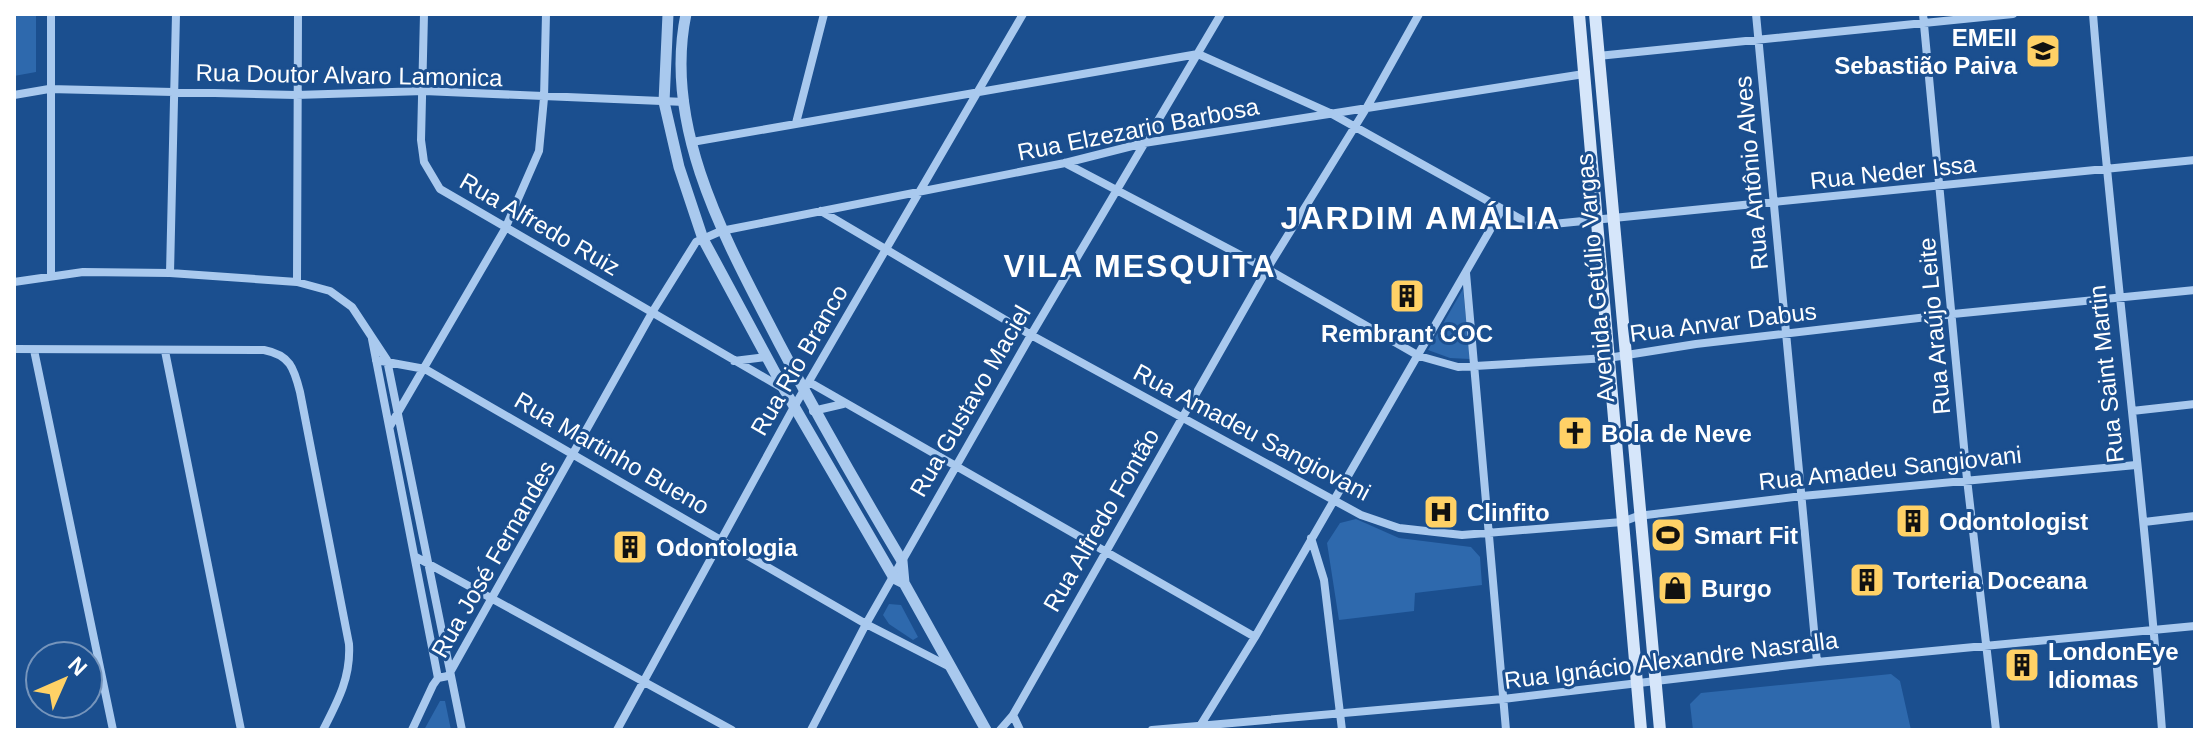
<svg xmlns="http://www.w3.org/2000/svg" width="2209" height="744" font-family="Arial,sans-serif">
  <style>
    .green { fill: #2e69ad }
    .lines { fill: none; stroke-linecap: round; stroke-linejoin: round }
    .minor { stroke: #a9c9ee; stroke-width: 8 }
    .tertiary { stroke: #a9c9ee; stroke-width: 11 }
    .secondary { stroke: #d6e6fa; stroke-width: 12 }
    .labels { text-anchor: middle; dominant-baseline: central; stroke-width: 6; stroke-linejoin: round; paint-order: stroke }
    .poi-label { font-size: 24px; font-weight: bold; fill: #fff; stroke: #1b4f8f; text-anchor: start }
    .street-label { font-size: 24px; fill: #fff; stroke: #1b4f8f }
    .district-label { font-size: 32px; font-weight: bold; letter-spacing: 2px; fill: #fff; stroke: #1b4f8f }
  </style>
  <rect width="100%" height="100%" fill="#1b4f8f"/>
  <path class="green" d="M14 14H36V72L14 76Z
    M1463 289 1470 359 1450 358 1428 350Z
    M1356 519 1399 538 1471 547 1480 557 1482 585 1415 593 1414 611 1339 620 1327 543 1340 523Z
    M889 604 901 605 918 637 913 640 889 624 883 615Z
    M1891 674 1900 681 1911 730H1693L1690 704 1701 693Z
    M440 701H445L451 730H424Z"/>
  <g class="lines">
    <path class="minor" d="M51 14V274
      M424 14 421 140 424 162 440 189 784 389
      M1756 14 1817 662
      M1923 14 1967 479 1996 730
      M2093 14C2112 253 2144 491 2162 730
      M1598 56 2013 14
      M14 95 49 89 296 95 424 91 685 102
      M796 123 824 14
      M692 142 1198 54 1332 114 1533 226 2195 160
      M1065 163 1267 269 1419 356 1458 367 1608 358 1696 344 1953 314 2195 290
      M821 211 1031 335 1361 515 1399 528 1462 535 1622 522 1638 516 1802 496 2136 465
      M170 273 176 14
      M1466 273 1506 730
      M14 282 83 272 170 273 297 282 330 291 352 307 387 360 462 730
      M297 282 298 14
      M372 339 438 678
      M14 349 264 350C290 355 294 368 300 392L349 644C351 677 338 701 323 730
      M34 350 113 730
      M165 351 241 730
      M376 360 425 369 866 624 948 666
      M734 361 766 357
      M809 382 1255 637
      M813 411 843 404
      M2132 411 2195 404
      M390 426 505 229 539 151 544 98 546 14
      M2144 522 2195 516
      M1311 538 1324 580 1342 730
      M416 557 732 730
      M1013 715 1020 730
      M1200 726 1255 637 1501 211
      M412 730 433 685 438 678 448 676 653 311 696 242 721 231 1065 163 1144 143 1584 74
      M617 730 794 407 1023 14
      M811 730 866 624 1031 335 1221 14
      M1000 730 1013 715 1267 269 1367 107 1419 14
      M1152 730 1503 699 1817 662 2195 626"/>
    <path class="tertiary" d="M668 14 664 102 679 167 703 239 784 389 894 578 904 583
      M686 14C662 130 728 244 779 343 818 417 859 489 902 561L904 583 986 730"/>
    <path class="secondary" d="M1579 14 1641 730
      M1595 14 1660 730"/>
  </g>
  <defs>
    <symbol id="school-square" viewBox="-11 -11 22 22"><rect x="-9" y="-9" width="18" height="18" rx="4" fill="#ffd166" stroke="#1b4f8f"/><path d="M0-5L7-2L0 1L-7-2ZM-4 1L0 2.5L4 1V4Q0 6-4 4Z" fill="#111"/></symbol>
    <symbol id="building-square" viewBox="-11 -11 22 22"><rect x="-9" y="-9" width="18" height="18" rx="4" fill="#ffd166" stroke="#1b4f8f"/><path d="M-4-6H4V6H1V3H-1V6H-4ZM-2.5-4.3h1.7v1.8h-1.7ZM.8-4.3h1.7v1.8H.8ZM-2.5-1h1.7V.8h-1.7ZM.8-1h1.7V.8H.8Z" fill="#111"/></symbol>
    <symbol id="church-square" viewBox="-11 -11 22 22"><rect x="-9" y="-9" width="18" height="18" rx="4" fill="#ffd166" stroke="#1b4f8f"/><path d="M-1.2-6h2.4v3.5h3.3v2.4h-3.3V6h-2.4V-.1h-3.3v-2.4h3.3Z" fill="#111"/></symbol>
    <symbol id="hospital-square" viewBox="-11 -11 22 22"><rect x="-9" y="-9" width="18" height="18" rx="4" fill="#ffd166" stroke="#1b4f8f"/><path d="M-5-5h3v3.5h4V-5h3V5h-3V1.5h-4V5h-3Z" fill="#111"/></symbol>
    <symbol id="stadium-square" viewBox="-11 -11 22 22"><rect x="-9" y="-9" width="18" height="18" rx="4" fill="#ffd166" stroke="#1b4f8f"/><path d="M0-5a6.5 5 0 1 0 0 10a6.5 5 0 1 0 0-10ZM-3.5-1.8h7v3.6h-7Z" fill="#111"/></symbol>
    <symbol id="shop-square" viewBox="-11 -11 22 22"><rect x="-9" y="-9" width="18" height="18" rx="4" fill="#ffd166" stroke="#1b4f8f"/><path d="M-5-2.5h2.3a2.7 3.5 0 0 1 5.4 0H5L5.5 6h-11ZM-1.5-2.5h3a1.5 2.3 0 0 0-3 0Z" fill="#111"/></symbol>
  </defs>
  <g fill-rule="evenodd">
    <use href="#school-square" x="2023" y="31" width="40" height="40"/>
    <use href="#building-square" x="1387" y="276" width="40" height="40"/>
    <use href="#church-square" x="1555" y="413" width="40" height="40"/>
    <use href="#hospital-square" x="1421" y="492" width="40" height="40"/>
    <use href="#building-square" x="1893" y="501" width="40" height="40"/>
    <use href="#stadium-square" x="1648" y="515" width="40" height="40"/>
    <use href="#building-square" x="610" y="527" width="40" height="40"/>
    <use href="#building-square" x="1847" y="560" width="40" height="40"/>
    <use href="#shop-square" x="1655" y="568" width="40" height="40"/>
    <use href="#building-square" x="2002" y="645" width="40" height="40"/>
  </g>
  <g class="labels">
    <g class="poi-label">
      <text x="2017" y="37" text-anchor="end">EMEII<tspan x="2017" dy="28">Sebastião Paiva</tspan></text>
      <text x="1407" y="333" text-anchor="middle">Rembrant COC</text>
      <text x="1601" y="433">Bola de Neve</text>
      <text x="1467" y="512">Clinfito</text>
      <text x="1939" y="521">Odontologist</text>
      <text x="1694" y="535">Smart Fit</text>
      <text x="656" y="547">Odontologia</text>
      <text x="1893" y="580">Torteria Doceana</text>
      <text x="1701" y="588">Burgo</text>
      <text x="2048" y="651">LondonEye<tspan x="2048" dy="28">Idiomas</tspan></text>
    </g>
    <g class="street-label">
      <text transform="translate(349 75) rotate(1)">Rua Doutor Alvaro Lamonica</text>
      <text transform="translate(1138 129) rotate(-11)">Rua Elzezario Barbosa</text>
      <text transform="translate(1893 172) rotate(-6)">Rua Neder Issa</text>
      <text transform="translate(1751 173) rotate(-95)">Rua Antônio Alves</text>
      <text transform="translate(540 224) rotate(30)">Rua Alfredo Ruiz</text>
      <text transform="translate(1595 278) rotate(-95)">Avenida Getúlio Vargas</text>
      <text transform="translate(1723 322) rotate(-7)">Rua Anvar Dabus</text>
      <text transform="translate(1934 326) rotate(-95)">Rua Araújo Leite</text>
      <text transform="translate(799 360) rotate(-60)">Rua Rio Branco</text>
      <text transform="translate(2106 374) rotate(-96)">Rua Saint Martin</text>
      <text transform="translate(970 401) rotate(-60)">Rua Gustavo Maciel</text>
      <text transform="translate(1252 432) rotate(28)">Rua Amadeu Sangiovani</text>
      <text transform="translate(612 453) rotate(30)">Rua Martinho Bueno</text>
      <text transform="translate(1890 468) rotate(-6)">Rua Amadeu Sangiovani</text>
      <text transform="translate(1101 520) rotate(-60)">Rua Alfredo Fontão</text>
      <text transform="translate(493 559) rotate(-60)">Rua José Fernandes</text>
      <text transform="translate(1671 660) rotate(-7)">Rua Ignácio Alexandre Nasralla</text>
    </g>
    <g class="district-label">
      <text x="1421" y="218">JARDIM AMÁLIA</text>
      <text x="1140" y="266">VILA MESQUITA</text>
    </g>
  </g>
  <rect width="2209" height="744" fill="none" stroke="#ffffff" stroke-width="32"/>
  <g transform="translate(64 680) rotate(45)"><circle r="38" fill="#1b4f8f" stroke="#7695bc" stroke-width="2"/>
  <path d="M0-6L14 30L0 20L-14 30Z" fill="#ffd166"/>
  <text y="-12" font-size="22" font-weight="bold" text-anchor="middle" fill="#ffffff">N</text>
  </g>
</svg>
